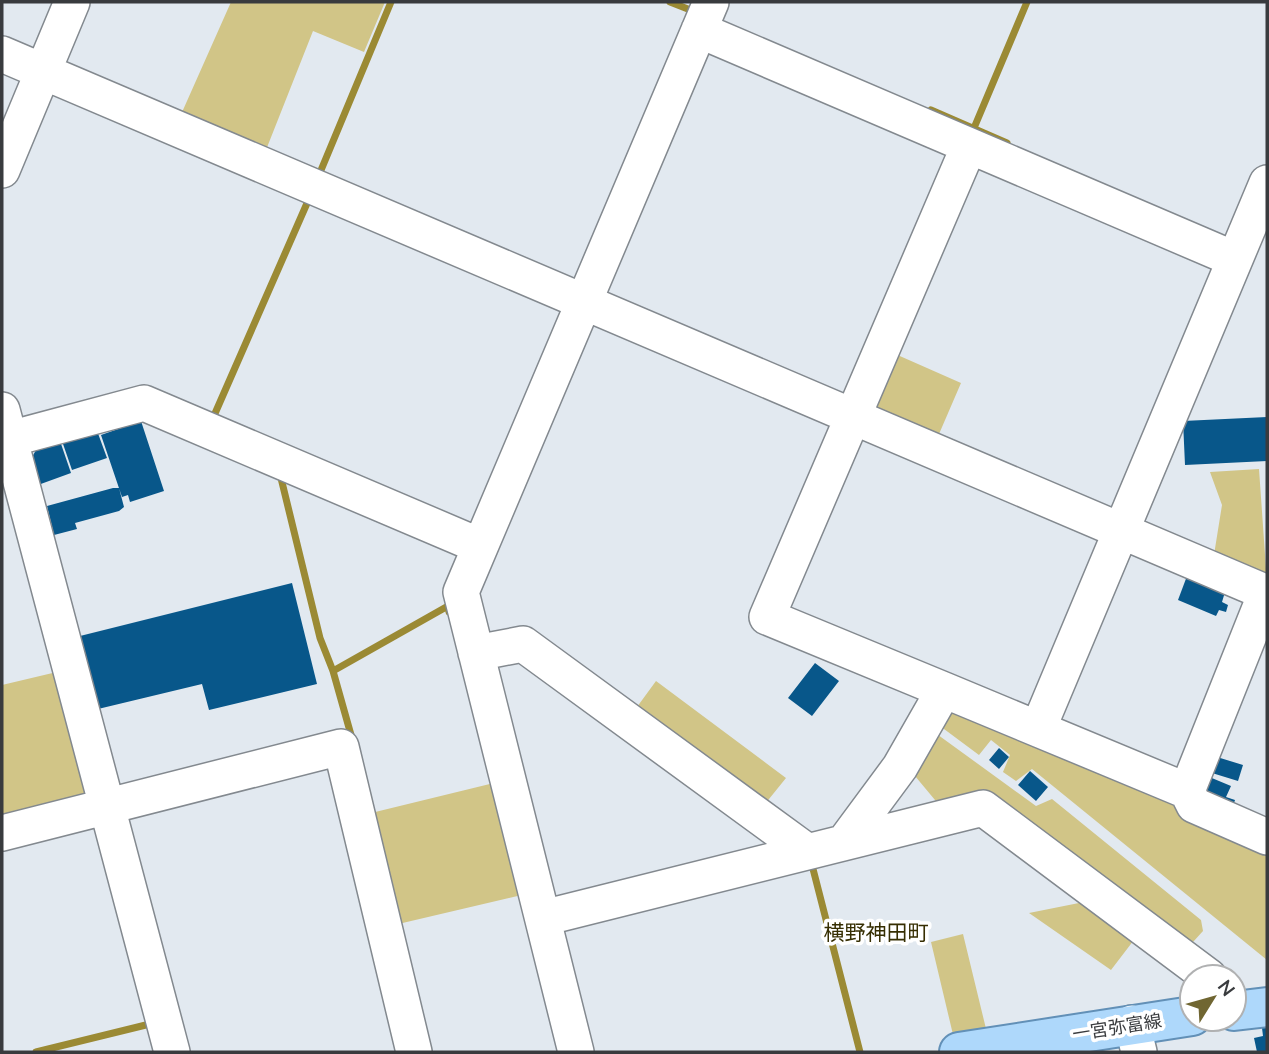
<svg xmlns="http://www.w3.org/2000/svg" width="1269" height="1054" font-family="Mulish,'Noto Sans JP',sans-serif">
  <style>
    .green { fill: #d1c587 }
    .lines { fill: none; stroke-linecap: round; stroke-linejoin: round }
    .stream { stroke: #9b8a34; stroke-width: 7 }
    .building { fill: #08578a }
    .minor-casing { stroke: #83898f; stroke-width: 38 }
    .major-casing { stroke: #6290b7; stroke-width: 42 }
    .minor { stroke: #fff; stroke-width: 35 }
    .major { stroke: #aed8fb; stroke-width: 38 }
    .labels { text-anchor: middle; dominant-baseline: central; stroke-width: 7; stroke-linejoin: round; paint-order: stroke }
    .street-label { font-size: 18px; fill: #393b3e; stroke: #fff }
    .quarter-label { font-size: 21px; fill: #362e02; stroke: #fff }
  </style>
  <rect width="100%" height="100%" fill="#e2e9f0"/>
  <path class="green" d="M231 2H385L364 52 313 31 264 155 179 119Z
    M893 353 961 383 936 441 878 416 872 402Z
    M1259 469 1267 583 1213 561 1222 505 1210 472Z
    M61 671 91 786 81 800 2 823V685Z
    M656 681 786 778 765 804 637 707Z
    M954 711 1118 775 1267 846V960L1032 769 1016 781 1003 772 1010 755 991 740 979 755 944 729 939 722 944 712Z
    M934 732 1036 806 1052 799 1201 920 1203 931 1193 942 1186 943 984 796 940 806 915 776Z
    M498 782 526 894 394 925 367 814Z
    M1089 901 1137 936 1111 970 1029 913Z
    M963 934 988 1037 955 1043 931 942Z"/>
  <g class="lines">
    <path class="stream" d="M670 2 693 11
      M931 110 1007 143
      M974 128 1027 2
      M319 175 391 2
      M217 420 213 418 308 201
      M280 474 320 638 333 671 353 742
      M333 671 448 606 449 612
      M812 865 860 1052
      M36 1052 154 1023"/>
  </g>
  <path class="building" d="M1267 417V461L1185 465 1183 421Z
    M141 421 164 491 130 502 128 495 122 497 101 435Z
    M96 428 107 458 72 470 62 441Z
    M60 441 71 473 38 485 31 459 36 450Z
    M113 488H119L124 507 119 511 75 523 77 529 54 535 47 506Z
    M1187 576 1225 592 1222 602 1228 605 1226 612 1219 610 1216 616 1178 600Z
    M292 583 317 684 209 710 202 684 98 709 80 636Z
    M815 663 839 681 812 716 788 698Z
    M999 748 1009 757 999 769 989 760Z
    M1217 757 1243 765 1238 781 1212 773Z
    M1030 771 1048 787 1036 801 1018 785Z
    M1207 776 1231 786 1226 797 1235 800 1231 812 1198 799Z
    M1262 1028H1267V1052H1257L1254 1038 1263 1036Z"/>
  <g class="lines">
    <defs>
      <path id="minor" d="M699 30 1234 259
        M2 54 1267 593
        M2 170 72 2
        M2 410 172 1052
        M2 441 144 403 480 546
        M476 653 523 644 805 850
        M944 690 1187 791 1266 593
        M1038 729 1267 183
        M1187 791 1194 805 1267 837
        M2 833 341 747 414 1052
        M846 840 900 767 944 690 767 617 969 146
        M543 918 983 808 1209 977
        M1132 1023 1139 1052
        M576 1052 461 592 711 2"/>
      <path id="major" d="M1234 1011 1267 1007
        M959 1052 1192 1016"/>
    </defs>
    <use href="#minor" class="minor-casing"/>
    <use href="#major" class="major-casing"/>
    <use href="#minor" class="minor"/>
    <use href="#major" class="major"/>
  </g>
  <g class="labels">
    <g class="street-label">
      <text transform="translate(1117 1027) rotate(-9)">一宮弥富線</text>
    </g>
    <g class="quarter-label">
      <text x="876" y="932">横野神田町</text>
    </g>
  </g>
  <rect width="1269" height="1054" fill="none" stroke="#393b3e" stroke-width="7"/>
  <g transform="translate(1213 998) rotate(53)"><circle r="33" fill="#ffffff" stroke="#b0b1b2" stroke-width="2"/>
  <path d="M0-5L12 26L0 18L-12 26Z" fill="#706632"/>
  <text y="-10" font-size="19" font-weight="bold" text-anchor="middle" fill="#393b3e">N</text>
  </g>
</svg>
